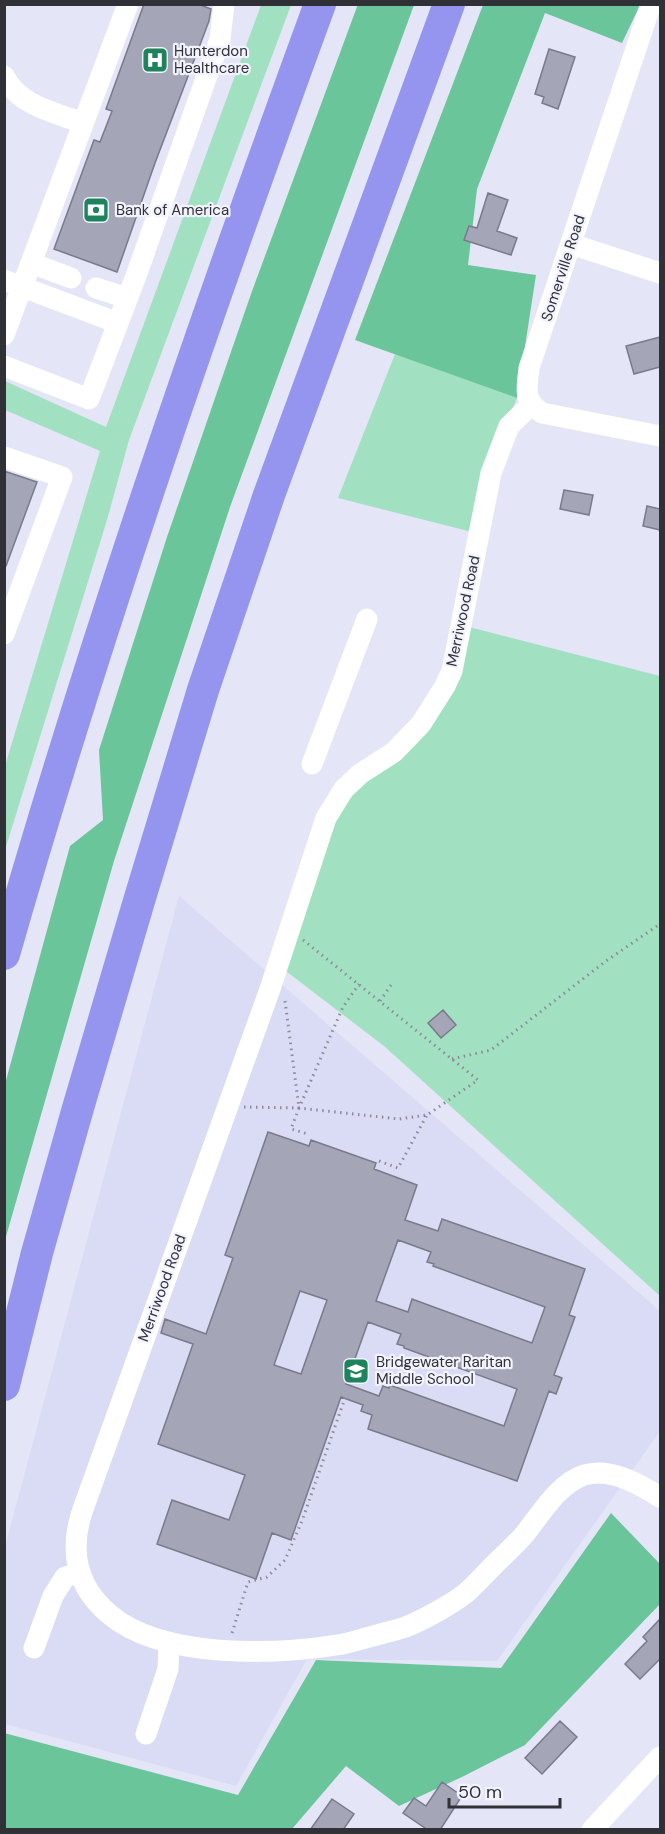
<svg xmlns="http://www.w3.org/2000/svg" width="665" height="1834" font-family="'DM Sans',sans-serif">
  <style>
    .built { fill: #dadbf4 }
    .green { fill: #a1e1c1 }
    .forest { fill: #6ac59b }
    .building { fill: #a4a5b6; stroke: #797a8a; stroke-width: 1.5; fill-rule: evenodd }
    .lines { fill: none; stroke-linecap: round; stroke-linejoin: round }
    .path { stroke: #8b8c98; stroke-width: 3; stroke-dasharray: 1.5 4.5; stroke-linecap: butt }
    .minor { stroke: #fff; stroke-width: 21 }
    .highway { stroke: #9594ef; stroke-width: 32 }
    .labels { text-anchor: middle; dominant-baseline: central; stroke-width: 4.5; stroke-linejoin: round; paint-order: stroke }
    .poi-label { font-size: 15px; fill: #303137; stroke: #f2f3fe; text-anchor: start }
    .street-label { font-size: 15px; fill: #303137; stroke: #f2f3fe }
  </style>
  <rect width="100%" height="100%" fill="#e4e5f7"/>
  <path class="built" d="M179 896 660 1311V1431L497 1661 307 1659 236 1786 5 1724V1547Z"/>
  <path class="green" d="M261 5H291L129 440 107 520 5 850V766L100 451 5 410V381L106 427Z
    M395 354 517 398 485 471 472 532 338 498Z
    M465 626 660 676V1296L384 1046 274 962 335 798 435 707Z"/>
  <path class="forest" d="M358 4 414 5 230 507 114 861 5 1240V1084L70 846 103 820 99 750 167 537 251 294Z
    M483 5H640L622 43 545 13 477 189 468 265 536 275 517 398 355 340Z
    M611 1513 660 1564V1604L525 1745 462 1777 399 1806 346 1766 292 1829H5L4 1733 238 1795 316 1660 501 1668Z"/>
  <path class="building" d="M144 4H198L211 9 209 21 155 163 117 272 54 249 94 140 100 142 112 111 106 109Z
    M549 49 575 57 558 109 542 103 544 97 535 94Z
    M488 193 508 200 497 231 517 238 511 255 464 240 469 226 477 228Z
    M660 337V367L634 374 626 346Z
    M4 471 37 482 6 566H4Z
    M564 490 593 495 589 515 560 509Z
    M647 506 660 509V530L643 526Z
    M443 1010 456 1025 441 1038 428 1023Z
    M268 1132 309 1146 311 1140 376 1163 374 1169 417 1185 405 1220 438 1231 442 1219 585 1269 569 1315 575 1317 554 1375 562 1378 556 1394 549 1391 517 1481 368 1429 372 1415 361 1411 363 1405 341 1397 291 1540 272 1533 256 1579 157 1544 172 1500 229 1520 245 1475 158 1444 193 1344 161 1333 165 1319 206 1334 233 1258 225 1255ZM398 1240 431 1252 427 1262 434 1264 433 1266 545 1307 532 1343 412 1299 408 1312 376 1301ZM300 1291 327 1300 301 1374 274 1365ZM368 1322 401 1334 397 1344 404 1346V1348L517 1389 504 1426 390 1385 389 1388 383 1386 379 1396 346 1384Z
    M660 1619V1659L640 1679 625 1664 647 1641 643 1637Z
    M560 1721 577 1737 542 1774 525 1758Z
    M442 1782 462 1796 440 1830H428L403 1813 414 1798 426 1806Z
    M332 1799 354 1814 343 1830H310Z"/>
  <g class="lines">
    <path class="path" d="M303 940 478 1080 427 1115 399 1119 299 1108 343 1007 359 984
      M285 1001 299 1108 291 1129 308 1134
      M380 1001 391 985
      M452 1059 491 1050 606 961 660 924
      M244 1107 299 1108
      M379 1161 398 1168 427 1115
      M232 1633 248 1582 267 1577 285 1560 302 1521 345 1398"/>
    <path class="minor" d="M651 4 529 368C527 389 522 399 542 413L660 436
      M4 76C19 106 54 112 83 123
      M571 244 660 273
      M31 263 71 278
      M4 280 118 323
      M96 288 127 298
      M4 335 128 4
      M4 366 89 399 136 276 220 39 224 4
      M531 405 509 426 491 473 452 671 445 686 421 724 394 752 360 774 344 789 326 818 270 989 82 1512C69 1552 77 1587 109 1614 162 1659 273 1655 337 1645 351 1643 364 1638 377 1635 387 1632 398 1630 408 1626 425 1619 452 1604 466 1593 475 1585 484 1575 492 1567 503 1556 514 1546 524 1535 541 1514 558 1484 584 1475 610 1467 639 1484 660 1497
      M4 457 62 477 4 634
      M312 764 367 619
      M34 1648 53 1596 65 1577 79 1573
      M146 1734 168 1669 169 1642
      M592 1830 660 1757"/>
    <path class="highway" d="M4 954C96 633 205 318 320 4
      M4 1385 37 1253 78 1108 139 901 203 690 269 495 449 4"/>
  </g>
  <defs>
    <symbol id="hospital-square" viewBox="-11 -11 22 22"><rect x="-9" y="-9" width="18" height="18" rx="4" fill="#1e825c" stroke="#f2f3fe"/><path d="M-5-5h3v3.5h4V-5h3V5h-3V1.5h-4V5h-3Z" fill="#fff"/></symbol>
    <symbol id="bank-square" viewBox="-11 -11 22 22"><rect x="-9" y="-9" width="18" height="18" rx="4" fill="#1e825c" stroke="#f2f3fe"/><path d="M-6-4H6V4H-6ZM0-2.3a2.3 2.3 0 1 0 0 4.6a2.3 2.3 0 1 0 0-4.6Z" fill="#fff"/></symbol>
    <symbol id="school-square" viewBox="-11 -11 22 22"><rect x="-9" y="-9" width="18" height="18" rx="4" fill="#1e825c" stroke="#f2f3fe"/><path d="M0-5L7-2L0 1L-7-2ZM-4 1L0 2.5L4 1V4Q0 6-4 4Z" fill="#fff"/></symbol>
  </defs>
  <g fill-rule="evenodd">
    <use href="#hospital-square" x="140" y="45" width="30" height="30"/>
    <use href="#bank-square" x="81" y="195" width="30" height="30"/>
    <use href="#school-square" x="341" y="1356" width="30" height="30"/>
  </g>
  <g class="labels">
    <g class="poi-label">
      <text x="174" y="51">Hunterdon<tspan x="174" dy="17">Healthcare</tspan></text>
      <text x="116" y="210">Bank of America</text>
      <text x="376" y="1362">Bridgewater Raritan<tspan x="376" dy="17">Middle School</tspan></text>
    </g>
    <g class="street-label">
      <text transform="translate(563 268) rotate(-72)">Somerville Road</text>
      <text transform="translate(463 611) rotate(-78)">Merriwood Road</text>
      <text transform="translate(162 1288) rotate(-70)">Merriwood Road</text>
    </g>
  </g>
  <rect width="665" height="1834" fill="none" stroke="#303137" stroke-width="12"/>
  <path d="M449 1798v9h111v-9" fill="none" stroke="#303137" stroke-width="3"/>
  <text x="458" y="1798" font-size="18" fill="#303137" stroke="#f2f3fe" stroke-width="4.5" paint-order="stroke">50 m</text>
</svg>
